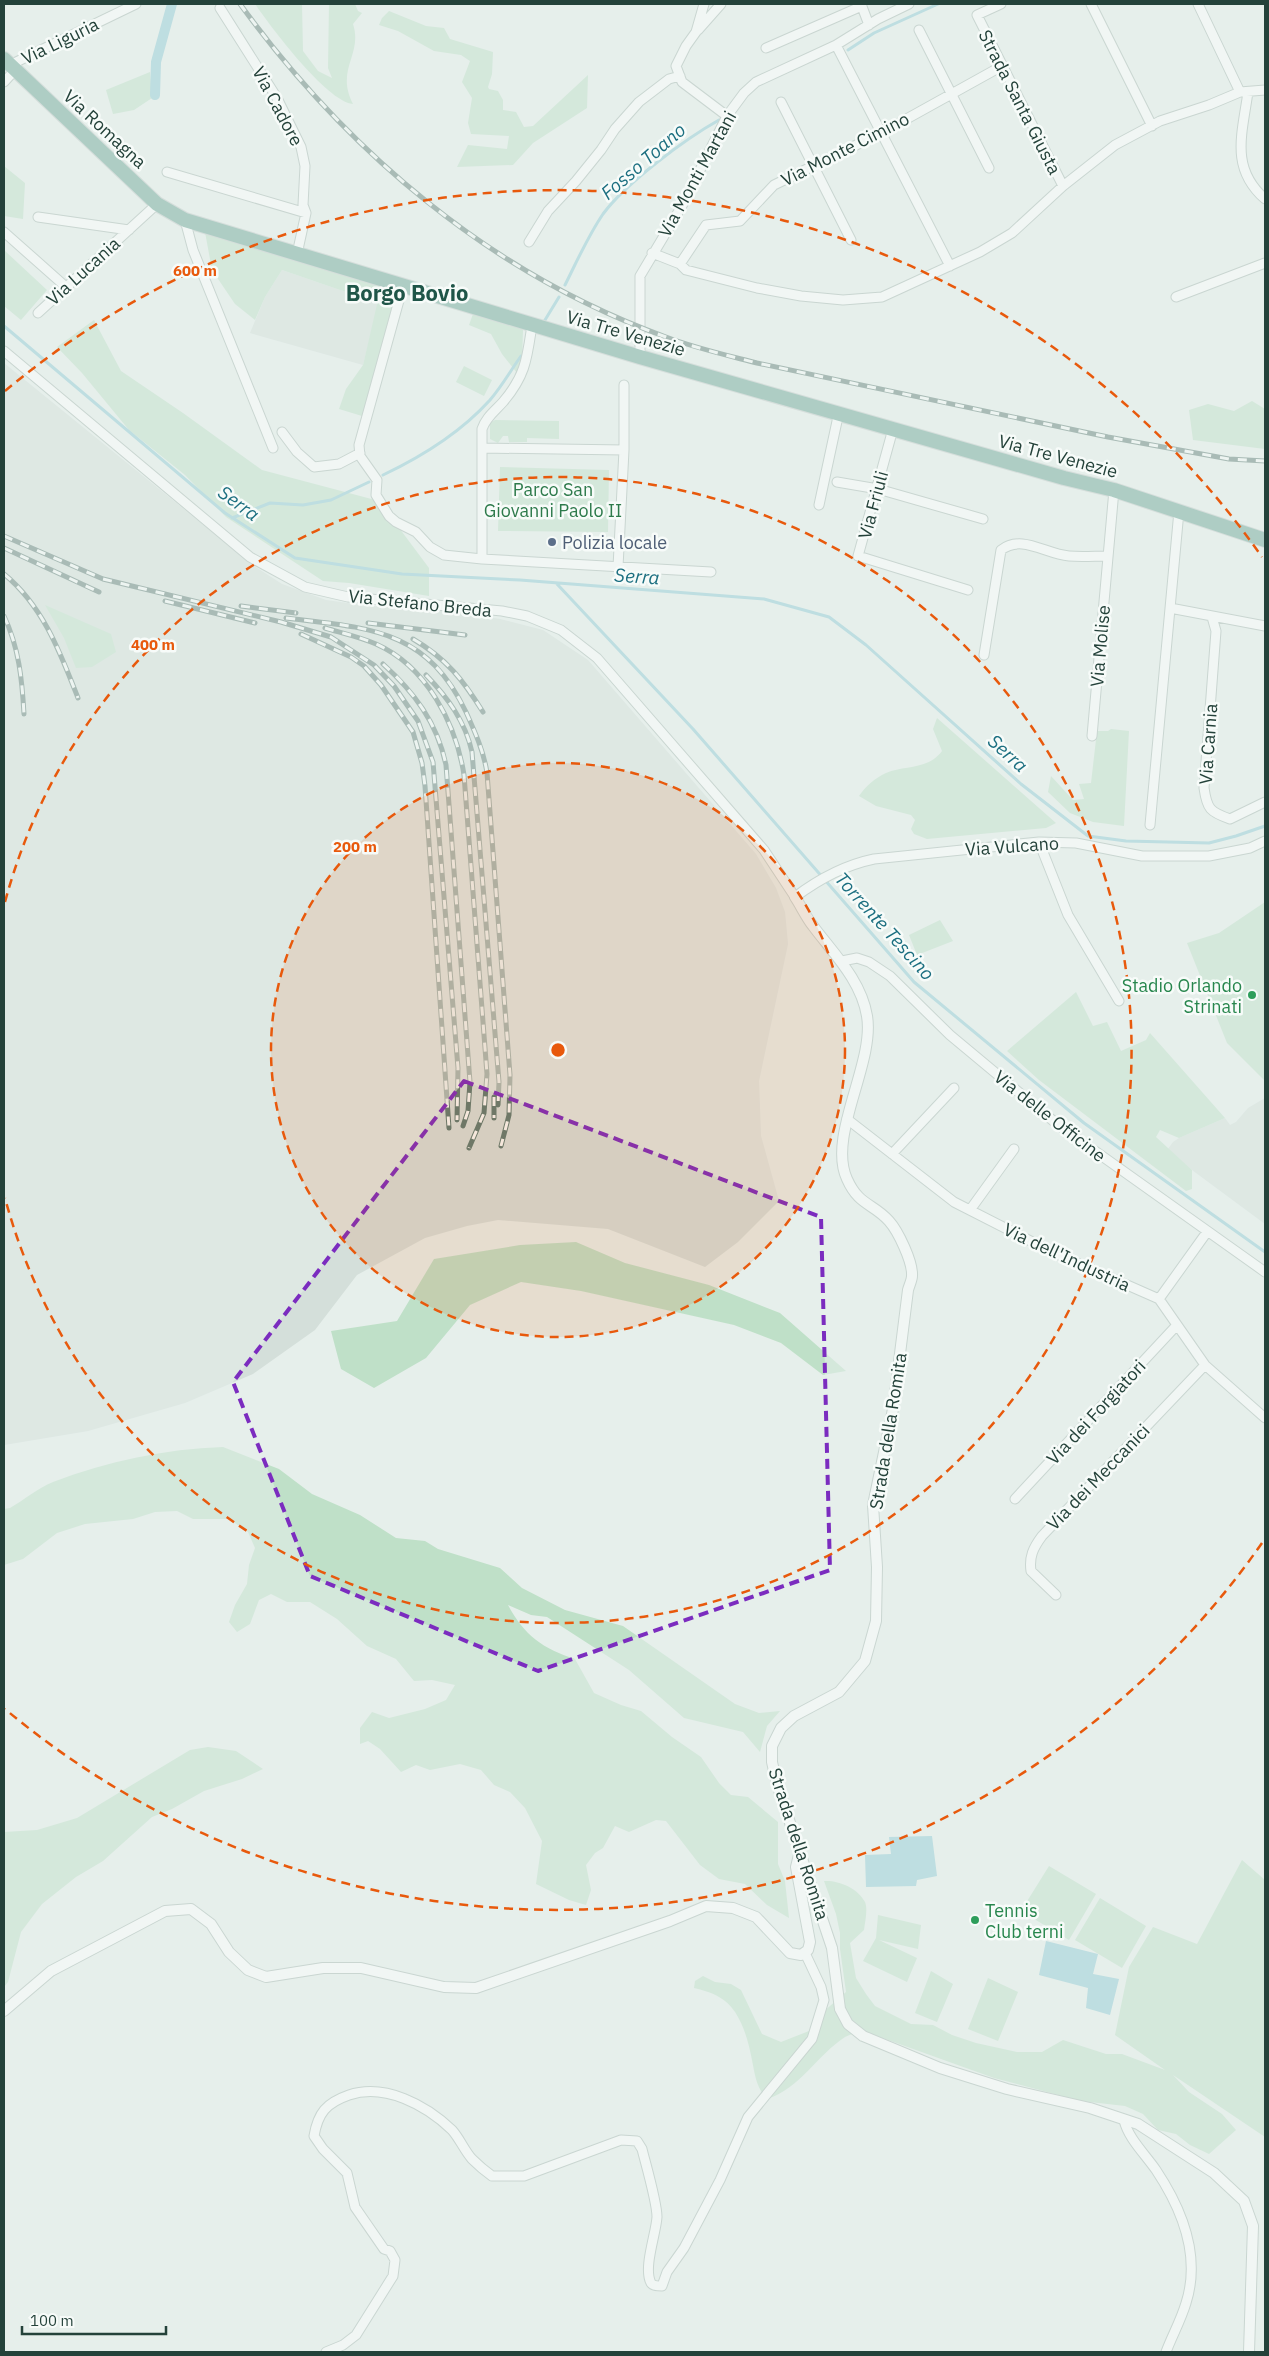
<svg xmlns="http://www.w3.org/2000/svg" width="1269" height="2356" font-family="'IBM Plex Sans',sans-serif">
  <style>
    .built { fill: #d4dfda }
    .green { fill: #bfe0c8 }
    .water { fill: #8ec9d4 }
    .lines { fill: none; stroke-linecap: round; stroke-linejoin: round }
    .stream { stroke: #8ec9d4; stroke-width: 3 }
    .canal { stroke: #8ec9d4; stroke-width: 10 }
    .minor-casing { stroke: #a8b8b2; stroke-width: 11 }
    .tertiary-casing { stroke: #a8b8b2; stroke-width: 12 }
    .primary-casing { stroke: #c2cac8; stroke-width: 16 }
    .minor { stroke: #fff; stroke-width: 9 }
    .tertiary { stroke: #fff; stroke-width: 10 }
    .primary { stroke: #6aa596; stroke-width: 14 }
    .rail-casing { stroke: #5f7d75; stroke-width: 5 }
    .rail { stroke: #f7fbf9; stroke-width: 3; stroke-dasharray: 9; stroke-linecap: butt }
    .marked { fill: none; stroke: #7b2cbf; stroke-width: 4; stroke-dasharray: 10 6; stroke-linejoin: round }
    .ring { fill: none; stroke: #e8590c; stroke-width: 2.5; stroke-dasharray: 9 6 }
    .service-dot { fill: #5c6f8a; stroke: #f7fbf9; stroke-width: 2 }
    .leisure-dot { fill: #2e9e5b; stroke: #f7fbf9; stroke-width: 2 }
    .labels { text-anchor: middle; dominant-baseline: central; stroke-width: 5; stroke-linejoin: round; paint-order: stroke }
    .street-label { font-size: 18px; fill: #24423a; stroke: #f7fbf9 }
    .park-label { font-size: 18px; fill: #2d7a4b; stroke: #f7fbf9 }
    .service-label { font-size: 18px; fill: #4e5e75; stroke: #f7fbf9; text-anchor: start }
    .leisure-label { font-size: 18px; fill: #27864d; stroke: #f7fbf9; text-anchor: end }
    .water-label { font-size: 19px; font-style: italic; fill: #1c6f80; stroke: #f7fbf9 }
    .district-label { font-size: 22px; font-weight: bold; fill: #1f5548; stroke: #f7fbf9 }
    .centre { fill: #e8590c; stroke: #f7fbf9; stroke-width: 2.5 }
    .ring-label { font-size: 15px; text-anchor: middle; font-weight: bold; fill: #e8590c; stroke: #f7fbf9; stroke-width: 5; stroke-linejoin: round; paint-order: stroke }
  </style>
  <rect width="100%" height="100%" fill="#e6efeb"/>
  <path class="built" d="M282 270 340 290 379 300 363 365 250 333 265 297Z
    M4 363 254 566 282 584 326 600 369 606 430 609 500 619 543 630 588 660 756 854 776 888 785 912 788 944 759 1081 761 1136 779 1201 738 1242 705 1267 608 1229 498 1220 467 1226 425 1238 357 1275 315 1330 253 1374 185 1403 88 1431 4 1445Z
    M1265 1098V1224L1192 1170 1168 1149 1173 1142 1179 1138 1225 1118 1230 1125 1236 1122 1248 1108Z"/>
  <path class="green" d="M255 4H302L303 51 318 71 332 78 328 68 329 4H355L358 11 362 13 353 24C363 55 335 69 353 104 326 101 271 27 255 4Z
    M389 11 426 26 444 28 450 39 493 52 492 74 488 87 489 89 498 91 503 100V110L516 112 524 127 533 126 588 75 587 108 533 143 513 165 457 167 468 145 507 149 509 136 471 134 468 123 472 98 462 82 470 61 461 55 434 51 398 31 379 25 382 18Z
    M150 72 152 98 134 110 113 114 106 90Z
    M4 166 25 183 23 219 4 216Z
    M205 232 397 290 362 416 339 409 346 389 363 365 378 300 340 290 282 270 265 297 255 320 235 304 212 270Z
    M4 250 47 290 21 320 4 306Z
    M473 314 520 325 523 330 522 363 517 373 502 354 491 334 469 325Z
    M94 320 121 371 183 413 262 470 379 501 429 568V596L349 583 323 581 226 517 185 475 129 430 82 373 57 347Z
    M464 366 492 380 484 396 456 382Z
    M1252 401 1265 409V449L1193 440 1189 410 1208 404 1234 411Z
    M495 420 559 421V439L527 438V442H509L508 436H503L498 443 490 439V423Z
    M500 467 609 470 608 532 498 531Z
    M45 605 111 634 116 652 92 667 76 668 64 638Z
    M937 718 1056 823 1046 828 927 839 914 834 911 829 915 820 911 815 876 806 859 796C865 787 875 778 886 773 905 765 928 770 942 751L933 729Z
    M1111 729 1129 731 1124 826 1093 822 1070 813 1048 792 1051 776 1073 800 1084 799 1079 784 1091 783 1097 731H1108Z
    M1265 902V1081L1227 1043 1187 943 1219 933Z
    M940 920 953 941 917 955 909 935Z
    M1076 992 1093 1026 1107 1022 1121 1051 1146 1040 1150 1033 1225 1118 1179 1138 1160 1130 1156 1137 1192 1170V1189L1186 1191 1039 1080 1007 1051Z
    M576 1242 625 1263 709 1285 780 1313 846 1371 823 1375 781 1343 734 1325 581 1291 521 1282 470 1305 426 1358 374 1388 341 1369 331 1331 397 1321 434 1259 520 1245Z
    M223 1447 279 1469 312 1494 360 1515 396 1538 425 1541 438 1549 500 1568 522 1588 565 1610 623 1626 735 1704 759 1713 780 1711 767 1726 760 1752 743 1732 684 1718 629 1670 547 1617 531 1615 508 1605C524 1635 543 1649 575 1659L594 1693 621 1705 641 1711 672 1737 701 1757 719 1783 731 1795 748 1797 778 1822V1864L785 1881 789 1918 767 1905 745 1884 719 1879 700 1865 666 1821 656 1820 629 1832 615 1826 603 1848 595 1853 586 1865 591 1890 586 1905 569 1900 536 1884 542 1841 525 1808 510 1792 494 1785 481 1770 460 1764 430 1770 416 1765 401 1772 380 1749 368 1741 360 1744V1728L372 1712 389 1718 425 1709 446 1700 455 1685 432 1680 414 1681 396 1659 367 1646 337 1619 310 1602H287L271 1594 259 1600 250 1624 237 1632 229 1622 235 1605 247 1584 249 1565 255 1548 248 1532 229 1519H193L177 1511 155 1512 133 1519 85 1524 57 1533 23 1559 4 1565V1509L10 1508C24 1500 38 1488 53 1482 108 1461 165 1449 223 1447Z
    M208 1747 236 1751 263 1769 242 1779 204 1791 172 1809 152 1817 103 1861 76 1877 42 1904 21 1932 8 1982 4 1987V1832L37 1830 77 1818 190 1750Z
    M1242 1860 1265 1880V2137L1173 2075 1189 2092 1222 2114 1236 2130 1209 2154 1190 2145 1176 2134 1158 2130 1143 2114 1125 2106 1081 2101 994 2078 863 2031C857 2033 850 2034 845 2037 816 2056 801 2088 767 2099 756 2087 755 2075 752 2060 748 2039 740 2008 719 1997 711 1992 702 1990 694 1988L695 1981 703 1976 715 1982 731 1984 741 1990 762 2034 781 2042 809 2031 822 2013 846 1992 840 1949V1933L836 1914 824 1881C838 1880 858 1888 865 1902 868 1909 865 1922 864 1930L850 1943 856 1978 866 1994 875 2006 911 2024 933 2025 952 2035 976 2043 1017 2052H1042L1063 2040 1106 2054H1122L1165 2070 1115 2035 1129 1967 1153 1927 1197 1944Z
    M1049 1866 1096 1894 1069 1940 1021 1911Z
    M1100 1898 1146 1926 1122 1968 1075 1940Z
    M878 1915 921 1925 918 1949 879 1940 917 1958 907 1982 863 1961 876 1938Z
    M931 1971 953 1984 937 2022 915 2013Z
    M988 1978 1018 1992 998 2041 968 2029Z"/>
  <path class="water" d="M932 1836 937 1876 917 1880 916 1886 866 1887 865 1855 891 1854 889 1837Z
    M1046 1941 1098 1954 1093 1974 1119 1979 1110 2015 1086 2008 1088 1988 1039 1975Z"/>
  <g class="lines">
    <path class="stream" d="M848 50 874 33 938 4
      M565 285C577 261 588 236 603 214 626 183 685 139 719 120
      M545 320 559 297
      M4 326 225 513 295 558 402 574 520 580 764 599 829 617 866 645 1021 784 1088 836 1126 841 1209 843 1236 836 1265 826
      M383 475C421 457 462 431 490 400 502 386 511 370 521 356
      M232 518 270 503 303 505 331 500 369 482
      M557 584 693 729 914 982 1084 1123 1265 1252"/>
    <path class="canal" d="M155 95 156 62 172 4"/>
    <defs>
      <path id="minor" d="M704 4 696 32 686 46 676 66 682 82 727 116
        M861 4 869 25
        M1001 4 977 15 1063 186
        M1091 4 1152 126
        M1198 4 1240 92
        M220 8 277 98 301 147 305 166 303 205 306 213 297 254
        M698 30 721 4
        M919 30 989 168
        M836 45 950 266
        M766 48 862 6
        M10 65 136 4
        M4 82 15 70
        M1248 92C1242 135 1230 168 1265 199
        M781 102 851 240
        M167 172 306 213
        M38 217 129 230
        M185 220 193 250 273 448
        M4 232 66 287
        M529 242 548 211 576 181 601 150 615 129 639 102 669 79 680 76
        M652 253 680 264 686 270 757 288 801 296 843 300 882 297 980 252 1012 233 1063 186 1115 145 1160 121 1209 105 1240 92 1265 90
        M680 264 706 225 740 221 774 185 883 132 1002 66
        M403 286 359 445 360 456 377 480 376 495 389 516 396 522 416 532 430 547 444 555 482 559
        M1176 297 1265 263
        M38 313 157 204
        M532 325C527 358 526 375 503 402 495 411 486 417 482 429V559L711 572
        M4 351 250 557 305 587 348 597 502 611 527 616 561 630 597 658 764 850 795 897C819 879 845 865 874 859L1039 842 1076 843 1142 856H1209L1250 848 1265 841
        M640 357V276L683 204 727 116 744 93 756 82 836 45 878 19 909 4
        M893 429 858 556 968 590
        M282 432 297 452 314 467 339 464 360 453
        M482 448 624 450
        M837 482 878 489 983 519
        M819 505 839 412
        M618 567 624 450V385
        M1170 608 1265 626
        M1212 617 1216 631 1204 788C1207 809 1210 812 1230 819L1265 802
        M984 655 1001 550C1022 534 1045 554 1069 556 1082 557 1095 556 1108 556
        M1092 736 1114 490
        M1150 825 1179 511
        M1039 842 1068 915 1119 1001
        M842 961 857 958 869 962 890 976 950 1035 1057 1124 1265 1272
        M847 1119 954 1202 1050 1251 1159 1299 1205 1365 1265 1418
        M892 1154 954 1088
        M970 1210 1014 1149
        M1159 1299 1207 1232
        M1015 1499 1177 1325
        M1056 1595 1031 1571C1029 1557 1033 1548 1042 1536L1205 1365
        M1124 2120C1128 2138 1145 2154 1156 2170 1182 2209 1201 2256 1186 2303 1181 2320 1172 2336 1166 2352
        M326 2352 343 2345 356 2335 393 2276 395 2260 390 2251 384 2249 355 2207 347 2173 323 2149 314 2136C318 2113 326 2103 349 2095 385 2083 426 2105 452 2130 460 2139 464 2150 472 2159 478 2165 485 2171 492 2176H524L621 2140 637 2141 642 2149C646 2165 657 2202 657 2217 656 2234 643 2268 651 2283 653 2286 658 2286 662 2286L667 2272 684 2248 720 2180 748 2117 812 2039 824 2000 821 1987 805 1953"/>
      <path id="tertiary" d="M795 897C801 906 806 917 813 926 833 953 861 980 867 1016 875 1063 827 1136 847 1179 859 1206 873 1203 889 1221 898 1231 913 1262 912 1276 912 1280 909 1286 908 1290L893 1409 873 1505 877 1567 876 1621 865 1661 839 1692 794 1716 781 1728 772 1746V1762L777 1784 832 1948 840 2009 848 2024 863 2036 940 2068 1007 2089 1090 2108 1138 2124 1214 2173 1244 2201 1253 2226 1249 2352
        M4 2011 51 1971 165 1911 191 1909 211 1924 229 1952 248 1970 266 1977 323 1968H361L444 1987 476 1988 670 1921 706 1906 733 1908 756 1917 790 1953 801 1955 808 1950 810 1942 796 1867 800 1851"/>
      <path id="primary" d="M4 59 157 204 185 220 640 357 1064 478 1114 490 1265 540"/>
    </defs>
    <use href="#minor" class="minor-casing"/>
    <use href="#tertiary" class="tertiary-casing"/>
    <use href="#primary" class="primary-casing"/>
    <use href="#minor" class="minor"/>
    <use href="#tertiary" class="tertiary"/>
    <use href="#primary" class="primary"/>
    <defs>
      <path id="rail" d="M240 4C348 152 491 274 666 337 695 348 726 355 757 363L1108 437 1229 459 1265 461
        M4 536 103 579 281 622 331 637 374 665 394 686 418 721 433 762 458 1068 457 1120
        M4 548 99 592
        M4 574C43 606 60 652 78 698
        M165 601 255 623
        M241 606 296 613
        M4 616C19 648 22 679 24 714
        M286 618C368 628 426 628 466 712 475 732 484 752 487 773L510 1075 509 1115 501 1146
        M368 623 465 635
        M325 628C342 633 360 637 376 644 426 666 456 723 464 775L487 1074 484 1113 469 1148
        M301 634 351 657 364 666 381 685 413 732 422 763 425 786 449 1128
        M413 639C447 659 463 680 483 712
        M383 664C414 692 437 722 446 765L470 1082 468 1111 463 1126
        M426 675C448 698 465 721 472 752L499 1082 498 1105
        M494 1097V1118"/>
    </defs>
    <use href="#rail" class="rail-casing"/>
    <use href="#rail" class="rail"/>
  </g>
  <path d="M0 0H1269V2356H0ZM464 1081 821 1217 830 1570 538 1671 310 1576 233 1382Z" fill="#e6efeb" fill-opacity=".55" fill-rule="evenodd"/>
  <path class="marked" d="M464 1081 821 1217 830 1570 538 1671 310 1576 233 1382Z"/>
  <circle cx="558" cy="1050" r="287" fill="#e8590c" fill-opacity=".12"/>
  <g class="ring">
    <circle cx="558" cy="1050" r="287"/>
    <path d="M5 902A573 573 0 1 1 5 1198"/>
    <path d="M1262 1543A860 860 0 0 1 5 1709M5 391A860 860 0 0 1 1262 557"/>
  </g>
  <circle class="service-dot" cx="552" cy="542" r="5"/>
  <g class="leisure-dot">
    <circle cx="1252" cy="995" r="5"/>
    <circle cx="975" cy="1920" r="5"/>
  </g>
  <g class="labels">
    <g class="street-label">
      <text transform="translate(60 41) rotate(-26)">Via Liguria</text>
      <text transform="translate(1020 102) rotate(63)">Strada Santa Giusta</text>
      <text transform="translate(278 106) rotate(62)">Via Cadore</text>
      <text transform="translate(105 129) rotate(43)">Via Romagna</text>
      <text transform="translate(845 149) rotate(-27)">Via Monte Cimino</text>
      <text transform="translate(697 174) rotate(-61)">Via Monti Martani</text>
      <text transform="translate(83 271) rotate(-42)">Via Lucania</text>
      <text transform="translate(626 333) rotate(16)">Via Tre Venezie</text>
      <text transform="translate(1058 456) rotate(15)">Via Tre Venezie</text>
      <text transform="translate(873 505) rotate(-75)">Via Friuli</text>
      <text transform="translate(420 603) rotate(6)">Via Stefano Breda</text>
      <text transform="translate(1100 646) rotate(-85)">Via Molise</text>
      <text transform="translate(1208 744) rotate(-86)">Via Carnia</text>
      <text transform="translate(1012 846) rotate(-4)">Via Vulcano</text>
      <text transform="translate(1050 1116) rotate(38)">Via delle Officine</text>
      <text transform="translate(1067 1257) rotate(25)">Via dell'Industria</text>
      <text transform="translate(1096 1412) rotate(-47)">Via dei Forgiatori</text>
      <text transform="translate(888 1431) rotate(-81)">Strada della Romita</text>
      <text transform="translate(1098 1477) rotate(-46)">Via dei Meccanici</text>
      <text transform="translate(799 1844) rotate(72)">Strada della Romita</text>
    </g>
    <g class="park-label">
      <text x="553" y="489">Parco San<tspan x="553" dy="21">Giovanni Paolo II</tspan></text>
    </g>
    <g class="service-label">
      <text x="562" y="542">Polizia locale</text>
    </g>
    <g class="leisure-label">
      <text x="1242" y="985">Stadio Orlando<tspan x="1242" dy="21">Strinati</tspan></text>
      <text x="985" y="1910" text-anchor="start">Tennis<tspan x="985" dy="21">Club terni</tspan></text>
    </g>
    <g class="water-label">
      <text transform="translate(643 161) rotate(-41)">Fosso Toano</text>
      <text transform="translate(239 503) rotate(36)">Serra</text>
      <text transform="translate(637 576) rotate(4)">Serra</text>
      <text transform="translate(1008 753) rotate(42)">Serra</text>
      <text transform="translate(885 926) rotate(48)">Torrente Tescino</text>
    </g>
    <g class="district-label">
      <text x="407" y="292">Borgo Bovio</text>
    </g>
  </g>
  <circle cx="558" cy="1050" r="8" class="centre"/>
  <g class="ring-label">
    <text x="195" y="276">600 m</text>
    <text x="153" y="650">400 m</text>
    <text x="355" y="852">200 m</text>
  </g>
  <rect width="1269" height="2356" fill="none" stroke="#24423a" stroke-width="10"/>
  <path d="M22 2326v8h144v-8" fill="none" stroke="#24423a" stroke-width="2.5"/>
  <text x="30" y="2326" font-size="15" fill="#24423a" stroke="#f7fbf9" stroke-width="4" paint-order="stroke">100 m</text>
</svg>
